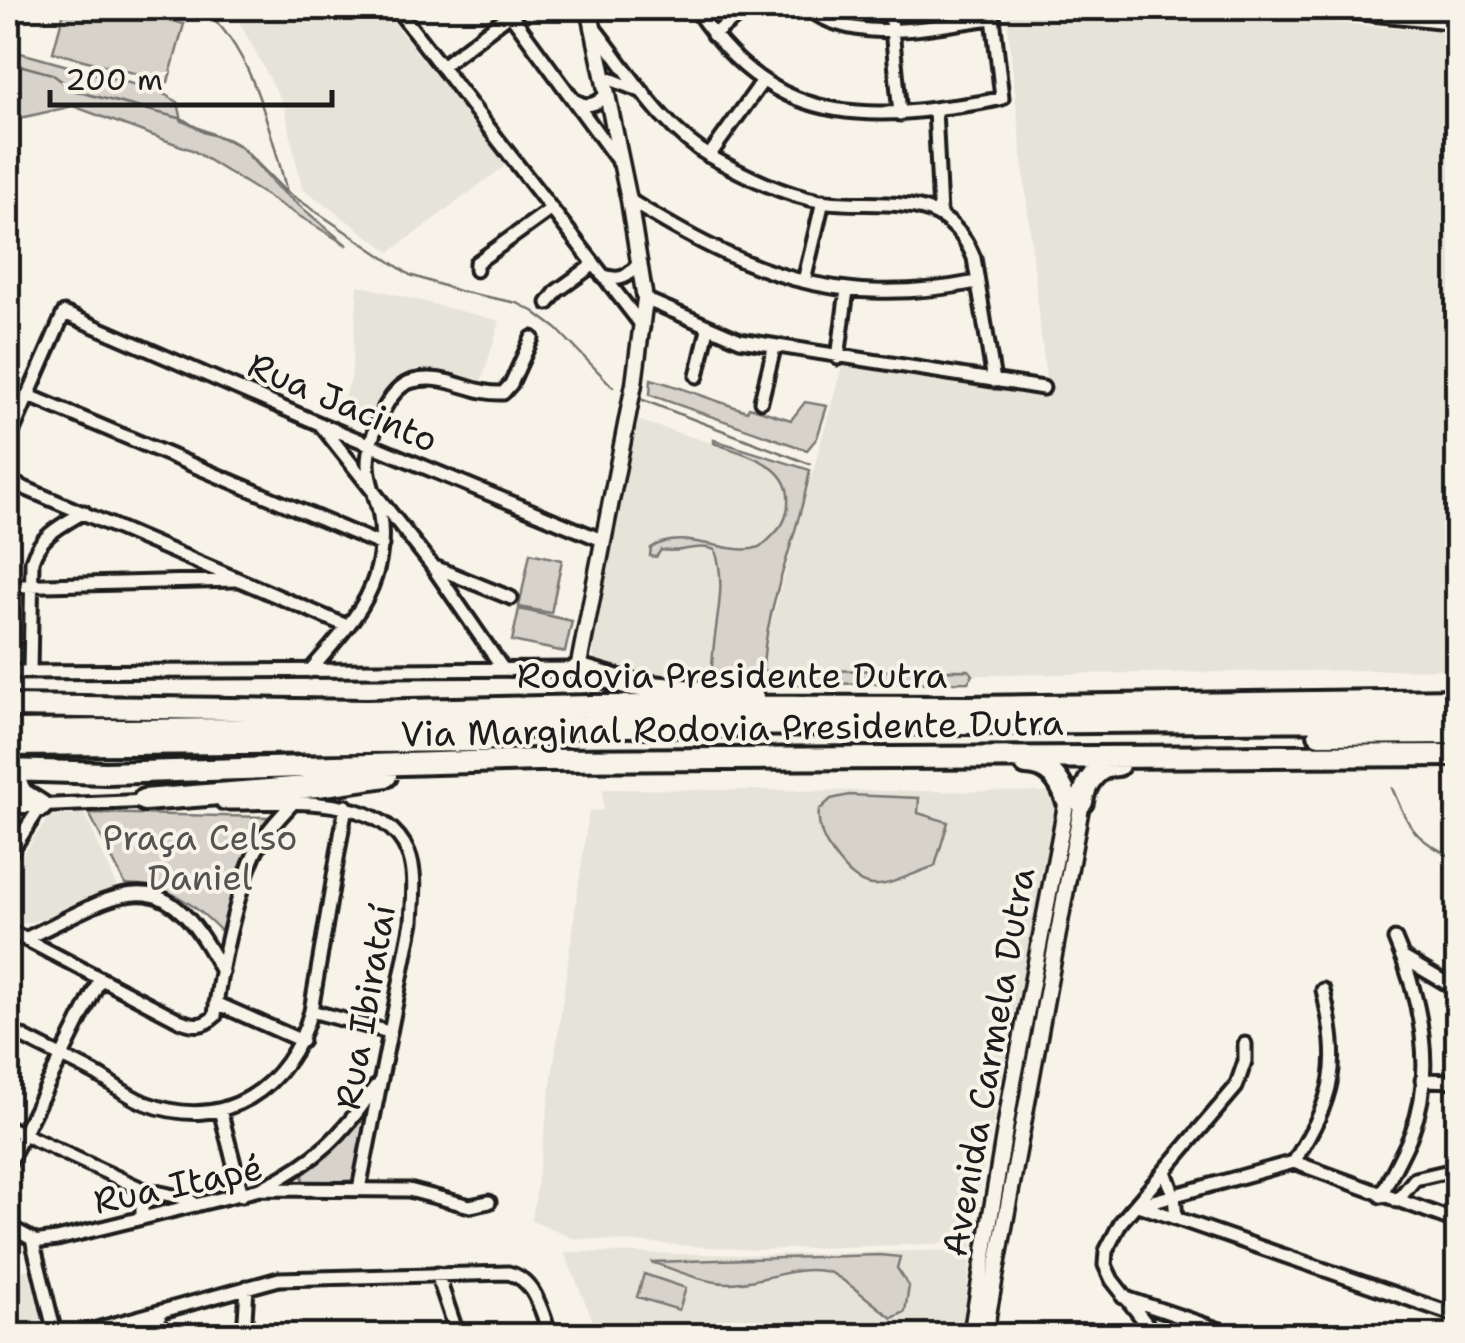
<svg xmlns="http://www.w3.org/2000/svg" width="1465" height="1343" font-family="'Shantell Sans',sans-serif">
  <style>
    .built { fill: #e6e3d9 }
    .green { fill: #d7d3cb; stroke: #7a7874; stroke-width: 2.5 }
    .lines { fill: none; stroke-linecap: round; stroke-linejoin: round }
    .stream { stroke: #72716c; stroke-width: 2.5 }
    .minor-casing { stroke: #1c1c1c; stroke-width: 19 }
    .tertiary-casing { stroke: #1c1c1c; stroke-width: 21 }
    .motorway-casing { stroke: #1c1c1c; stroke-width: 28 }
    .minor { stroke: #f7f3e8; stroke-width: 11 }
    .tertiary { stroke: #f7f3e8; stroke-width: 14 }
    .motorway { stroke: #f7f3e8; stroke-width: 20 }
    .labels { text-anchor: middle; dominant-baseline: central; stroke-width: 8; stroke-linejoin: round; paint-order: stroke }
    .street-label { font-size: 35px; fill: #1c1c1c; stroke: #f7f3e8 }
    .park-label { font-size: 35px; fill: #545351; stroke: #f7f3e8 }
  </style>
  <rect width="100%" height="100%" fill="#f7f3e8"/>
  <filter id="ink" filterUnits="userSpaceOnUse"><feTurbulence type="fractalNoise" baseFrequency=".01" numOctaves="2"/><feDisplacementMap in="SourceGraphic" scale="20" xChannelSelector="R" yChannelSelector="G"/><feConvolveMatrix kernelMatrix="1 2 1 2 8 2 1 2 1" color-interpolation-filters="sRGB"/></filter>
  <g filter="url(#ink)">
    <path class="built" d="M222 8H382L506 165 390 252 302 188 284 105 236 16Z
      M1006 8H1149L1457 33V669L756 678 842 366 1048 398Z
      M358 285 500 321 482 380 416 369 393 384 371 429 336 414 351 380Z
      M637 420 808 473 749 678 617 676 594 663 593 633Z
      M603 789 1051 792 1056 799V810L971 1230 957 1243 754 1250 572 1238 532 1221 589 811 603 810Z
      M84 813 118 888 36 921 16 925 8 921V875L49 817Z
      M973 1236 962 1330 953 1336 599 1335 564 1252 760 1255 957 1250Z
      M28 1269 47 1335H8V1274Z"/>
    <path class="green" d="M65 8H128L184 24 168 82 53 52Z
      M10 50 158 91 178 102 182 121 239 145 277 187 348 246 192 150 73 106 16 119 8 102V51Z
      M651 379C684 388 715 401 747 411L749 407 791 420 805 402 827 406 817 438 807 450 650 395Z
      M714 440 810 470C799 535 764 608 763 671L969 670 973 675 968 682 745 685 722 682 712 674C711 632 729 590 715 550 698 543 679 554 661 550L656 557 650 556 651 548C681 528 720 553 752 549 763 548 770 538 777 531 787 521 789 509 788 495 785 462 740 453 714 443Z
      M530 553 562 560 551 613 519 607Z
      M519 609 572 621 565 652 512 641Z
      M849 795 919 798 918 813 948 822 935 866C885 883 868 904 833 854 823 841 817 827 819 810L831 799Z
      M89 813 268 817 244 862 229 923 223 933C193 902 168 885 125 884Z
      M377 1121 365 1180 302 1183 304 1168 359 1122Z
      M880 1255 900 1257 897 1268 909 1286 905 1312 892 1318C878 1308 841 1275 828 1272 794 1264 761 1284 727 1283 703 1283 674 1269 651 1262Z
      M644 1274 686 1288 679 1310 637 1297Z"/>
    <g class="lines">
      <path class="stream" d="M201 8C252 45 271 134 287 192L410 275 459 291 517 303 533 311 557 329 613 387
        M8 62 52 74 75 91 183 119 203 132 230 140 243 149 285 191
        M643 400 810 464
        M1392 788C1411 832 1414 838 1458 860"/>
      <defs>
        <path id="minor" d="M396 8 643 327
          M506 8 621 165
          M695 8C755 100 827 124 934 109 956 106 980 104 1002 98L992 8
          M807 8C858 47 933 25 993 18
          M890 8 900 114
          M1313 8 1458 23
          M594 28C629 72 663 130 713 158 746 176 784 195 820 201 881 210 945 186 974 258L994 381
          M713 35 748 8
          M442 66 510 14
          M605 77 643 92
          M576 101C588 109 600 103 608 92
          M935 109 940 214
          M709 156 762 82
          M629 200C747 273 835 310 977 282
          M476 270V263L551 209
          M602 275C620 283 629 276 640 262
          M804 281 823 201
          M645 299 740 340 1043 388
          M548 303 557 291 593 265
          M838 358 847 290
          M697 376 708 329
          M27 395 382 545
          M761 401 774 348
          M320 424 430 563 503 669
          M8 442 64 313 320 424 602 540
          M8 481 347 626
          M432 566 511 598
          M8 586 235 580
          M310 671C334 642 364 613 375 577 381 558 383 536 380 516 377 498 368 482 368 464 368 439 387 387 413 381 445 372 472 395 503 393L511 384 532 338
          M8 672 578 669
          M30 672 32 561C40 535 62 525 84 512
          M223 803C277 804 382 790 408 852 417 873 413 900 412 922L359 1189
          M8 807 149 801
          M8 856 41 806
          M8 930 181 1021C195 1026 203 1027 215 1016 219 971 236 896 254 855 263 835 277 820 292 804
          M25 939C121 893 162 853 222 972
          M1402 957 1458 990
          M216 1003 302 1041
          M311 1011 389 1032
          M8 1029C37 1045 68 1059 98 1075 113 1084 127 1096 145 1103 225 1133 289 1089 311 1011L346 806
          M1422 1080 1458 1081
          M220 1110 242 1195
          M8 1127 142 1189 188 1199 196 1205
          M1294 1162C1335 1094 1341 1068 1323 990
          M1294 1162 1458 1222
          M8 1165 100 979
          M1165 1171 1174 1196 1176 1218
          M264 1187C316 1161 343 1135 375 1087
          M1381 1196C1391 1174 1404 1153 1412 1132 1436 1070 1420 997 1395 939
          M1397 1201 1415 1179 1458 1169
          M1138 1205 1458 1316
          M1139 1205 1294 1162
          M142 1218V1189
          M8 1226 32 1239 54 1329 64 1336
          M33 1242 57 1239 260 1189 409 1190 470 1206 489 1202
          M437 1274 458 1336
          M1123 1297 1238 1336
          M71 1336 279 1279 508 1273C536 1279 541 1312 551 1336
          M157 1336 160 1312
          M244 1336 247 1287
          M1156 1336 1112 1280 1105 1265 1106 1251 1121 1222 1236 1087 1245 1061V1044"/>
        <path id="tertiary" d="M578 669 634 384 645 299 629 200 589 8
          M971 1336 1011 1093 1067 800
          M987 1336 988 1315 1082 802"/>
        <path id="motorway" d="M578 669 632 685 753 697
          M8 706 366 711 592 706 969 707 1458 700
          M8 731 1458 719
          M1319 734 1458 733
          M8 745 485 741
          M1026 764C1048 764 1060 779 1067 800
          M8 770 106 773 537 760 1458 755
          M8 783 17 785 22 794 41 806
          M144 800 318 786 386 776
          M1082 802C1085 782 1097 765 1118 765"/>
      </defs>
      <use href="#minor" class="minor-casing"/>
      <use href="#tertiary" class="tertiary-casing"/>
      <use href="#motorway" class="motorway-casing"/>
      <use href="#minor" class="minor"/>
      <use href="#tertiary" class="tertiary"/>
      <use href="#motorway" class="motorway"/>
    </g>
  </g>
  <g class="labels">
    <g class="street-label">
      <text transform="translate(343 402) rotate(23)">Rua Jacinto</text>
      <text x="732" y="675">Rodovia Presidente Dutra</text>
      <text transform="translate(732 728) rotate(-1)">Via Marginal Rodovia Presidente Dutra</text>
      <text transform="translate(365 1007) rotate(-80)">Rua Ibirataí</text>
      <text transform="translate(988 1062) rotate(-80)">Avenida Carmela Dutra</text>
      <text transform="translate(178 1184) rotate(-12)">Rua Itapé</text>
    </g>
    <g class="park-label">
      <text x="200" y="837">Praça Celso<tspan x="200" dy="40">Daniel</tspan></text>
    </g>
  </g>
  <rect width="1465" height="1343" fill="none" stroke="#f7f3e8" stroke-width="40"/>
  <rect x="20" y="20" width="1425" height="1303" fill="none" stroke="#1c1c1c" stroke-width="4" filter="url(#ink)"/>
  <path d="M50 90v15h282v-15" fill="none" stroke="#1c1c1c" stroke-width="5"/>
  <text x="65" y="90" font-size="30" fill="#1c1c1c" stroke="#f7f3e8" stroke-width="8" paint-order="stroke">200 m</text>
</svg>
